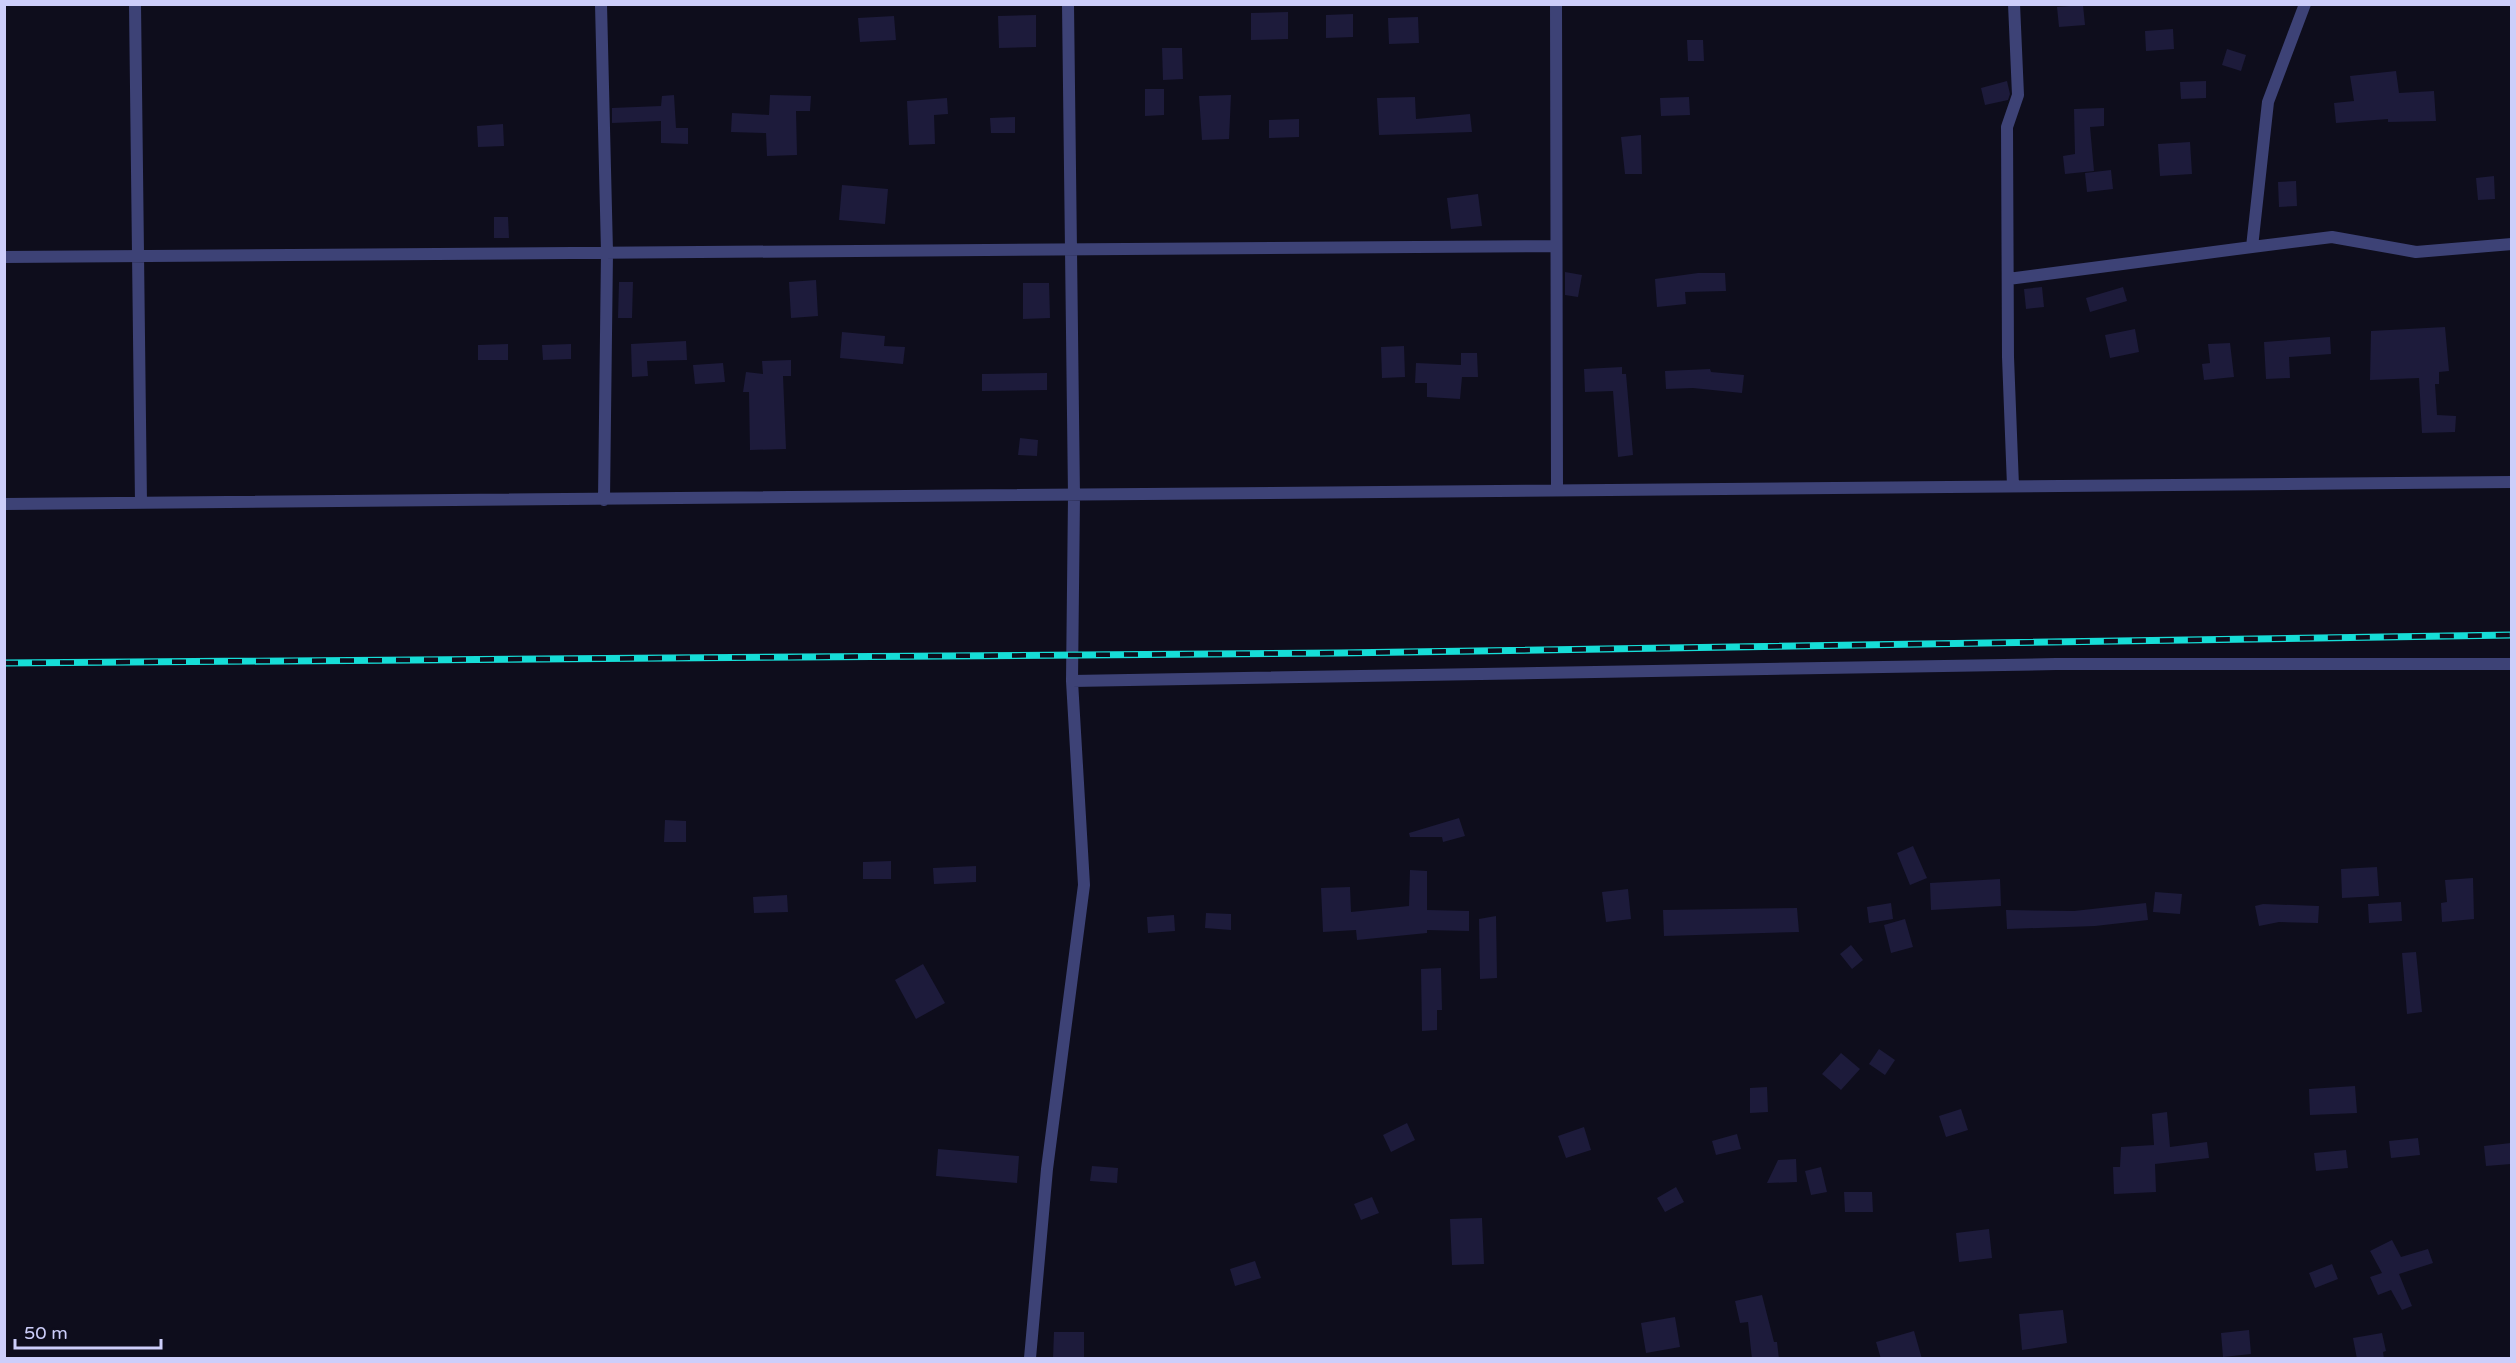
<svg xmlns="http://www.w3.org/2000/svg" width="2516" height="1363" font-family="'Varela Round',sans-serif">
  <style>
    .building { fill: #1d1b3b }
    .lines { fill: none; stroke-linecap: round; stroke-linejoin: round }
    .minor { stroke: #3d4276; stroke-width: 12 }
    .rail-casing { stroke: #16ddd7; stroke-width: 7 }
    .rail { stroke: #0e0d1c; stroke-width: 4.5; stroke-dasharray: 14; stroke-linecap: butt }
  </style>
  <rect width="100%" height="100%" fill="#0e0d1c"/>
  <path class="building" d="M2083 5 2085 25 2059 27 2057 7Z
    M1288 12V39L1251 40V13Z
    M1353 14V37L1326 38V15Z
    M1036 15V47L999 48 998 16Z
    M894 16 896 40 860 42 858 18Z
    M1418 17 1419 43 1389 44 1388 18Z
    M2173 29 2174 49 2146 51 2145 31Z
    M1687 40H1703L1704 61H1688Z
    M1162 48H1182L1183 79 1163 80Z
    M2227 49 2246 55 2241 71 2222 65Z
    M2396 71 2399 93 2434 91 2436 121 2388 122V119L2336 123 2334 103 2354 101 2350 76Z
    M2007 81 2010 94 2008 100 1985 105 1981 88Z
    M2206 81V98L2181 99 2180 82Z
    M1145 89H1164V115L1145 116Z
    M674 95 676 128H688V144L661 143V121L612 123V108L661 106 662 96Z
    M770 95 811 96 810 111H796L797 155 767 156 766 133 731 132 732 113 769 115Z
    M1231 95 1229 139 1202 140 1199 96Z
    M1415 97 1416 119 1470 114 1472 132 1379 135 1377 98Z
    M1689 97 1690 115 1661 116 1660 98Z
    M947 98 948 114 934 115 935 144 909 145 907 101Z
    M2104 108V126L2090 127 2094 171 2065 174 2063 156 2075 154 2074 109Z
    M1015 117V133H991L990 118Z
    M1299 119V137L1269 138V120Z
    M503 124 504 146 478 147 477 126Z
    M1641 135 1642 174H1625L1621 137Z
    M2190 142 2192 174 2160 176 2158 144Z
    M2111 170 2113 189 2087 192 2085 173Z
    M2494 176 2495 199 2478 200 2476 178Z
    M2296 181 2297 206 2279 207 2278 182Z
    M842 185 888 189 885 224 839 220Z
    M1478 194 1482 226 1451 229 1447 198Z
    M494 217H508L509 238H494Z
    M1565 272 1582 275 1578 297 1565 295Z
    M1698 273H1725L1726 291 1685 292 1686 304 1657 307 1655 279Z
    M816 280 818 316 791 318 789 282Z
    M619 282H633L632 318H618Z
    M1023 283H1049L1050 318 1023 319Z
    M2042 287 2044 307 2026 309 2024 289Z
    M2123 287 2127 301 2090 312 2086 298Z
    M2445 327 2449 371 2439 372V384H2435L2437 415 2456 416 2455 432 2422 433 2419 378 2370 380 2371 331Z
    M2135 329 2139 352 2110 358 2105 335Z
    M842 332 885 336 884 346 905 347 903 364 840 358Z
    M2330 337 2331 354 2289 357 2290 378 2266 379 2264 342Z
    M686 341 687 360 647 361 648 376 632 377 631 344Z
    M2230 343 2234 377 2204 380 2202 364 2210 363 2208 344Z
    M508 344V360H478V345Z
    M571 344V359L543 360 542 345Z
    M1404 346 1405 377 1382 378 1381 347Z
    M1461 353H1477L1478 377H1462L1460 399 1427 397V383H1415L1416 363 1461 365Z
    M791 360V376H783L786 449 750 450 749 392H743L746 372 763 374 762 361Z
    M723 363 725 382 695 384 693 365Z
    M1622 367V374H1626L1633 455 1618 457 1613 391 1585 392 1584 369Z
    M1710 369 1711 372 1744 375 1742 393 1693 388 1666 389 1665 371Z
    M1047 373V390L982 391V374Z
    M1020 438 1038 440 1037 456 1018 455Z
    M1459 818 1465 836 1443 842 1442 837H1410L1409 833Z
    M665 820 686 821V842H664Z
    M1913 846 1927 878 1910 885 1897 853Z
    M891 861V879H863V862Z
    M976 866V882L934 884 933 868Z
    M2377 867 2379 896 2342 898 2341 869Z
    M1410 870 1427 871V910L1469 911V931L1427 930V933L1357 940 1356 930 1323 932 1321 888 1350 887 1351 912 1409 906Z
    M2473 878 2474 919 2442 922 2441 903 2447 902 2445 880Z
    M2000 879 2001 906 1931 910 1930 883Z
    M1628 889 1631 919 1606 922 1602 892Z
    M2155 892 2182 894 2180 914 2153 912Z
    M787 895 788 912 754 913 753 897Z
    M2401 902 2402 921 2369 923 2368 904Z
    M1891 903 1893 919 1869 923 1867 907Z
    M2146 903 2148 920 2095 926 2007 929 2006 910 2074 911Z
    M2263 904 2319 906 2318 923 2279 922 2259 926 2255 906Z
    M1797 908 1799 932 1664 936 1663 910Z
    M1206 913 1231 914V930L1205 928Z
    M1174 915 1175 931 1148 933 1147 917Z
    M1496 916 1497 978 1480 979 1479 919Z
    M1905 919 1913 947 1891 953 1884 925Z
    M1851 945 1863 960 1852 969 1840 954Z
    M2416 952 2422 1012 2407 1014 2402 953Z
    M923 964 945 1003 916 1019 895 980Z
    M1441 968 1442 1010H1437V1030L1422 1031 1421 969Z
    M1879 1049 1895 1060 1885 1075 1869 1064Z
    M1841 1053 1860 1069 1841 1090 1822 1074Z
    M2355 1086 2357 1113 2310 1115 2309 1089Z
    M1767 1087 1768 1112 1750 1113V1088Z
    M1961 1109 1968 1130 1946 1137 1939 1116Z
    M2167 1112 2170 1147 2207 1142 2209 1158 2155 1164 2156 1192 2114 1194 2113 1167H2120L2121 1147 2154 1145 2152 1114Z
    M1407 1123 1415 1140 1391 1152 1383 1135Z
    M1584 1127 1591 1150 1566 1158 1558 1136Z
    M1737 1134 1741 1149 1716 1155 1712 1141Z
    M2418 1138 2420 1155 2391 1158 2389 1141Z
    M2511 1143V1164L2486 1166 2484 1146Z
    M938 1149 1019 1156 1017 1183 936 1176Z
    M2346 1150 2348 1168 2316 1171 2314 1153Z
    M1796 1159 1797 1182 1767 1183 1778 1160Z
    M1092 1166 1118 1168 1117 1183 1090 1181Z
    M1821 1167 1827 1192 1811 1195 1805 1171Z
    M1676 1187 1684 1202 1665 1212 1657 1198Z
    M1844 1192H1872L1873 1212H1845Z
    M1372 1197 1379 1213 1361 1220 1354 1204Z
    M1482 1218 1484 1264 1452 1265 1450 1219Z
    M1989 1229 1992 1258 1959 1262 1956 1233Z
    M2392 1240 2401 1257 2428 1249 2433 1263 2399 1274 2412 1306 2402 1310 2391 1290 2378 1295 2370 1277 2382 1273 2370 1251Z
    M1255 1261 1261 1278 1235 1286 1230 1269Z
    M2332 1264 2338 1279 2315 1288 2309 1273Z
    M1762 1295 1774 1342H1777L1779 1359H1752L1748 1322 1740 1323 1735 1301Z
    M2063 1310 2067 1343 2022 1350 2019 1314Z
    M1675 1317 1680 1347 1646 1353 1641 1323Z
    M2249 1330 2251 1354 2223 1357 2221 1333Z
    M1914 1331 1922 1359H1881L1876 1342Z
    M1054 1332H1084V1359H1053Z
    M2382 1333 2386 1351 2383 1352 2384 1359H2357L2353 1338Z"/>
  <g class="lines">
    <path class="minor" d="M135 4 141 503
      M601 4 607 252 604 500
      M1556 4 1557 490
      M2252 247 2332 237 2416 252 2512 244
      M4 257 1556 246
      M2008 279 2252 247 2268 102 2305 4
      M2013 486 2008 357 2007 127 2018 95 2014 4
      M4 504 2512 482
      M1072 681 2056 664H2512
      M1030 1358 1047 1169 1084 885 1072 681 1074 496 1068 4"/>
    <defs>
      <path id="rail" d="M4 663 1339 653 2512 635"/>
    </defs>
    <use href="#rail" class="rail-casing"/>
    <use href="#rail" class="rail"/>
  </g>
  <rect width="2516" height="1363" fill="none" stroke="#cdcefa" stroke-width="12"/>
  <path d="M15 1339v9h146v-9" fill="none" stroke="#cdcefa" stroke-width="3"/>
  <text x="24" y="1339" font-size="18" fill="#cdcefa" stroke="#0e0d1c" stroke-width="4.5" paint-order="stroke">50 m</text>
</svg>
